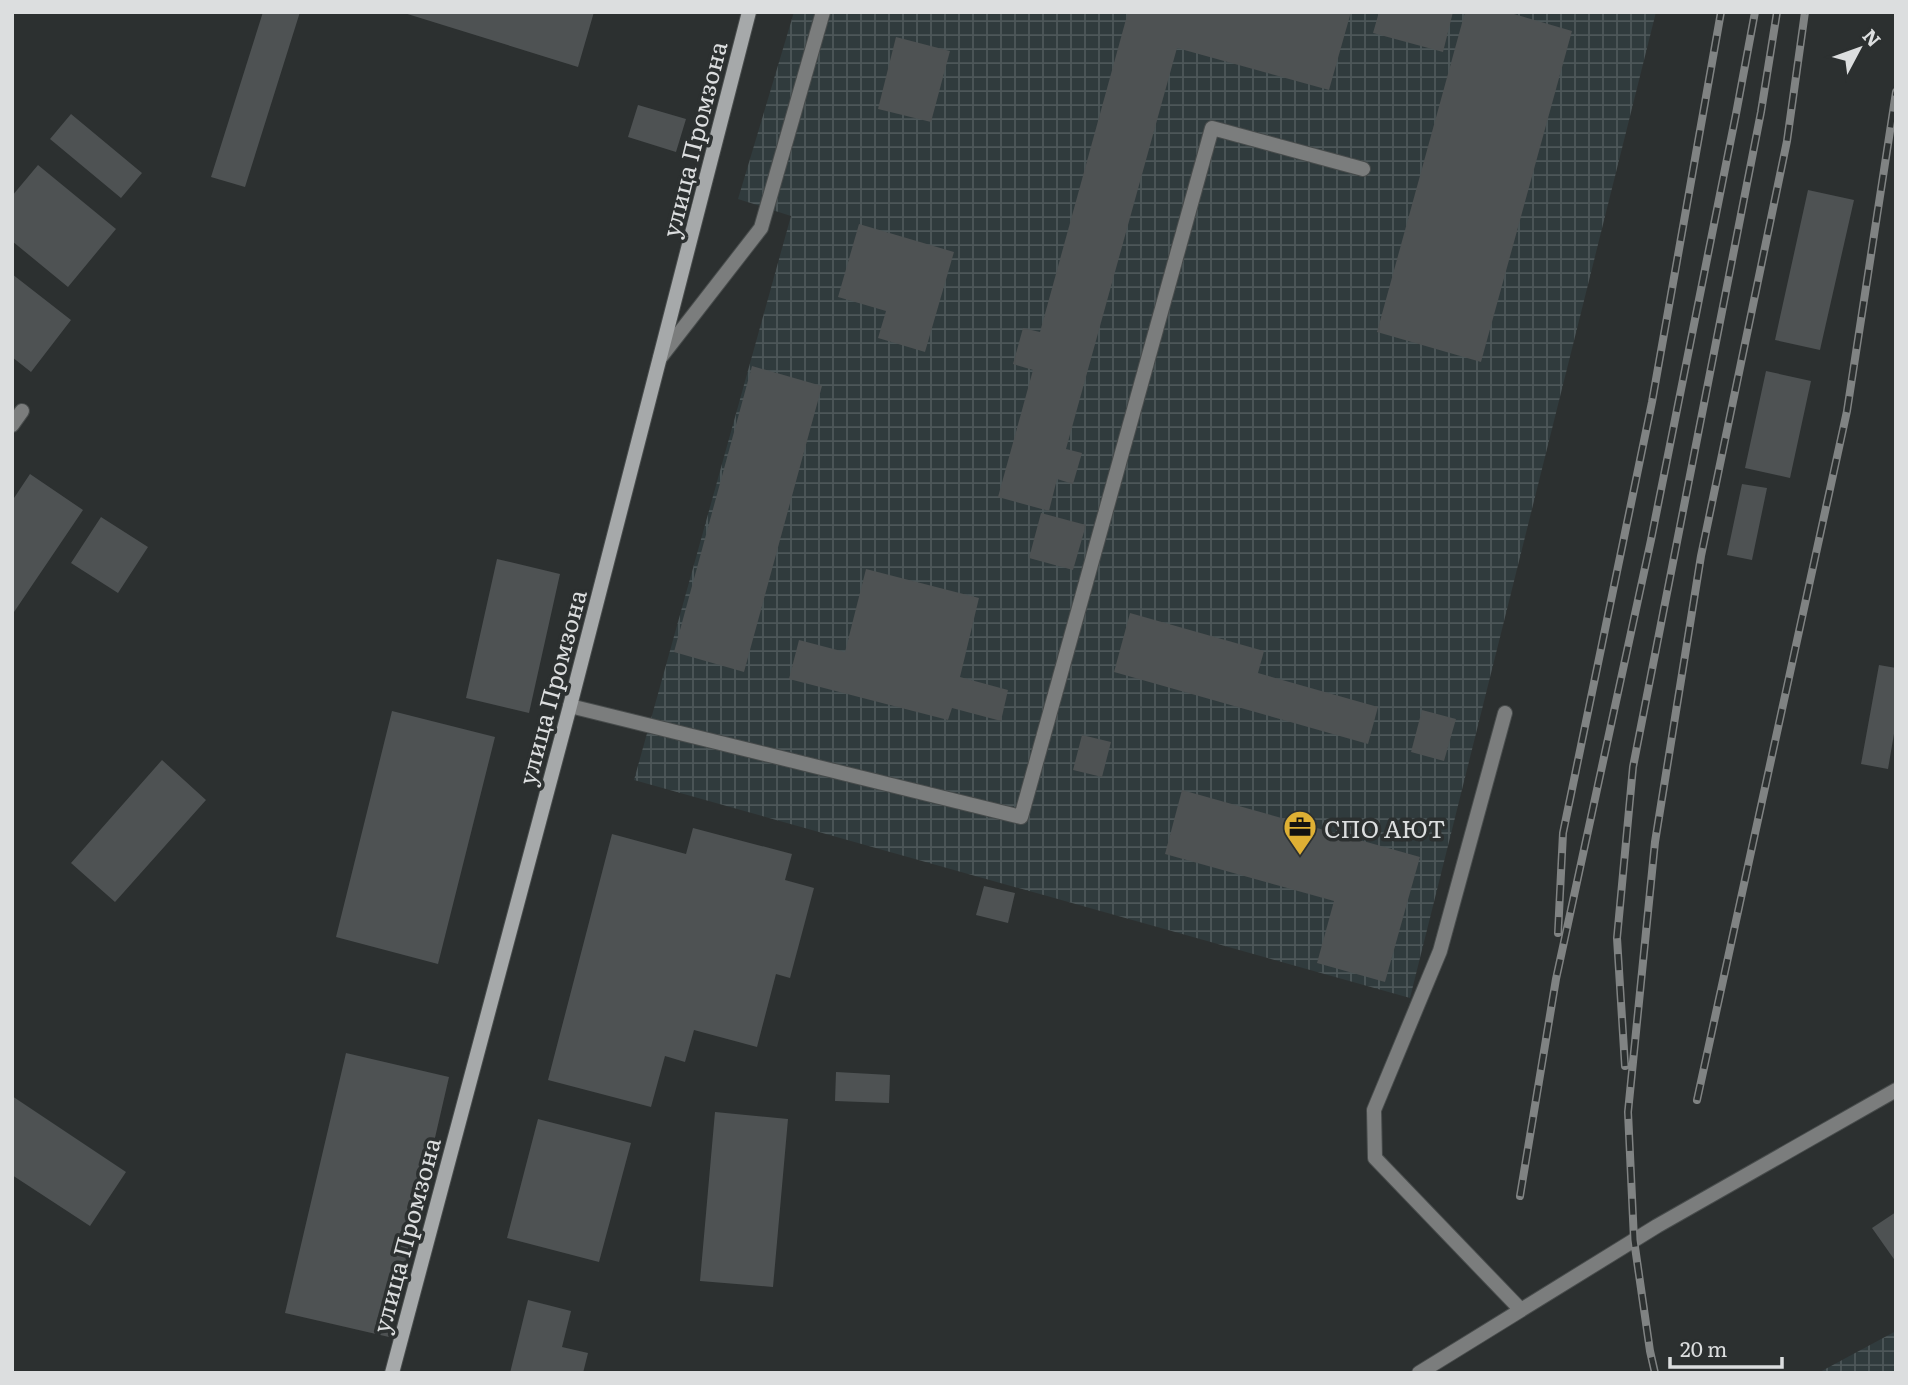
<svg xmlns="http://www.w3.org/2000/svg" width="1908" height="1385" font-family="Literata,serif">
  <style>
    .industrial { fill: url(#industrial-grid) }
    .building { fill: #4e5253 }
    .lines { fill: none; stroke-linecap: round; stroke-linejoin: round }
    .lane-casing { stroke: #484c4c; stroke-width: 16 }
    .street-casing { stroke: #484c4c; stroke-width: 16 }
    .secondary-casing { stroke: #484c4c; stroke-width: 16 }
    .lane { stroke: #7b7d7d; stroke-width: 14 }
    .street { stroke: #7b7d7d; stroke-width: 14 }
    .secondary { stroke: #a6a9aa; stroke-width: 14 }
    .rail-casing { stroke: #808383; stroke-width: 8 }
    .rail { stroke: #2c3030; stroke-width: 5; stroke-dasharray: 16; stroke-linecap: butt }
    .labels { text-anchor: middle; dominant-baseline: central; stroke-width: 7; stroke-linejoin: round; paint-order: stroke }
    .street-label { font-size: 24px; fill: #dcdedf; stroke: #2c3030 }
    .poi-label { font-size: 24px; fill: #dcdedf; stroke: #2c3030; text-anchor: start }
  </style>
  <defs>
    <pattern id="industrial-grid" width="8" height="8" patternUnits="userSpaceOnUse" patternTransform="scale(1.75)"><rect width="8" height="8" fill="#303b3d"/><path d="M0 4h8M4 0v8" fill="none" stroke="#4d5759"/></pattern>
  </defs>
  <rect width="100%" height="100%" fill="#2c3030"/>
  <path class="industrial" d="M794 12H1656L1410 998 634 780 791 216 738 199Z
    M1896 1331V1373H1818Z"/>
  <path class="building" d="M263 12H300L245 187 211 177Z
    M401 12H594L578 67Z
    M1128 12H1351L1329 90 1177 48 1066 449 1082 453 1073 484 1057 479 1049 511 998 497 1033 370 1013 364 1023 328 1040 332Z
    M1379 12H1453L1443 52 1373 33Z
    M1465 12H1507L1572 31 1481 362 1377 332Z
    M896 37 950 51 931 122 878 109Z
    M638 105 686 119 676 152 628 137Z
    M71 114 142 173 121 198 50 139Z
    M38 165 116 229 68 287 12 241V196Z
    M1808 190 1854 200 1820 350 1775 340Z
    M859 224 954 252 925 352 878 338 886 311 838 297Z
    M12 274 71 320 31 372 12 357Z
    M752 366 822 386 744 672 674 652Z
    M1766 371 1811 381 1790 478 1745 468Z
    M30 474 83 510 12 615V501Z
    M1742 484 1767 488 1752 560 1727 555Z
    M1041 513 1086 525 1073 570 1029 558Z
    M101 517 148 547 118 593 71 563Z
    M497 559 560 574 529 713 466 698Z
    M866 569 979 598 960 677 1008 690 1001 721 952 708 948 720 789 679 799 640 845 652Z
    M1130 613 1264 651 1258 673 1378 707 1368 744 1114 672Z
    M1879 665 1896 668V722L1888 769 1861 764Z
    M1422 710 1456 719 1444 761 1411 752Z
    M392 711 495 737 438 964 336 937Z
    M1082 735 1111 742 1102 777 1073 770Z
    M162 760 206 800 115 902 71 863Z
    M1182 790 1420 857 1385 982 1317 963 1334 901 1165 854Z
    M693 828 792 854 785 880 814 888 790 978 776 974 757 1047 694 1030 685 1062 665 1056 651 1107 548 1080 612 834 686 854Z
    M984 886 1015 893 1008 923 976 915Z
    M346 1053 449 1077 389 1337 285 1313Z
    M836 1072 890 1075 889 1103 835 1101Z
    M12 1096 126 1172 90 1226 12 1175Z
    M715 1112 788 1119 773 1287 700 1281Z
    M538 1119 631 1143 599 1262 507 1238Z
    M1896 1212V1262L1872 1228Z
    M528 1300 571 1311 562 1347 588 1353 583 1373H510Z"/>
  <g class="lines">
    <defs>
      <path id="lane" d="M660 358 761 228 823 12
        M570 706 1021 817 1212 128 1363 169
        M1505 713 1440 951 1374 1110 1375 1158 1521 1310
        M1419 1373 1657 1226 1896 1090"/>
      <path id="street" d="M12 425 22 411"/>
      <path id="secondary" d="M392 1373 570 706 749 12"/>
    </defs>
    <use href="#lane" class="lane-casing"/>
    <use href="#street" class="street-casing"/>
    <use href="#secondary" class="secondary-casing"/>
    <use href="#lane" class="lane"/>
    <use href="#street" class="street"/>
    <use href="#secondary" class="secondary"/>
    <defs>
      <path id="rail" d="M1558 933 1563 833 1652 402 1721 12
        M1625 1066 1617 938 1633 767 1761 112 1777 12
        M1697 1100 1847 411 1896 92
        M1520 1196 1556 979 1651 540 1736 114 1755 12
        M1655 1373 1650 1351 1634 1240 1628 1112 1655 842 1701 556 1787 141 1805 12"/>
    </defs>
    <use href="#rail" class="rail-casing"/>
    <use href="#rail" class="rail"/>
  </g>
  <defs>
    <symbol id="office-pin" viewBox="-11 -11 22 30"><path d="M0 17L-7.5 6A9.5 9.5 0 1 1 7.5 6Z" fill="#dfb034" stroke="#2c3030"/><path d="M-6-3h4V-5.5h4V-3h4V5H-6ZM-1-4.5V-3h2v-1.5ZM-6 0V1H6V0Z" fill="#111"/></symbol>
  </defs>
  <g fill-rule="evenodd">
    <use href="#office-pin" x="1281" y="808" width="38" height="52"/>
  </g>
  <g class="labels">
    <g class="street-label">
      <text transform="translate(693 139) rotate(-76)">улица Промзона</text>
      <text transform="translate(551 687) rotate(-75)">улица Промзона</text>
      <text transform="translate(405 1235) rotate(-75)">улица Промзона</text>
    </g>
    <g class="poi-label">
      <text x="1324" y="827">СПО АЮТ</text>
    </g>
  </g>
  <rect width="1908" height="1385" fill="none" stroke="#dcdedf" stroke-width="28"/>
  <g transform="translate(1859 49) rotate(49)" stroke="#2c3030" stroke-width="5" paint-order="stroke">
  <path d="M0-5L12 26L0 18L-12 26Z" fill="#dcdedf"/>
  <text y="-10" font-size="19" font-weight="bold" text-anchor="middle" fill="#dcdedf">N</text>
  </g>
  <path d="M1670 1357v10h112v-10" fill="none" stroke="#dcdedf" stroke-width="3.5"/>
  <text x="1680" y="1357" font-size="21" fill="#dcdedf" stroke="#2c3030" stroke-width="5" paint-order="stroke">20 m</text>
</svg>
